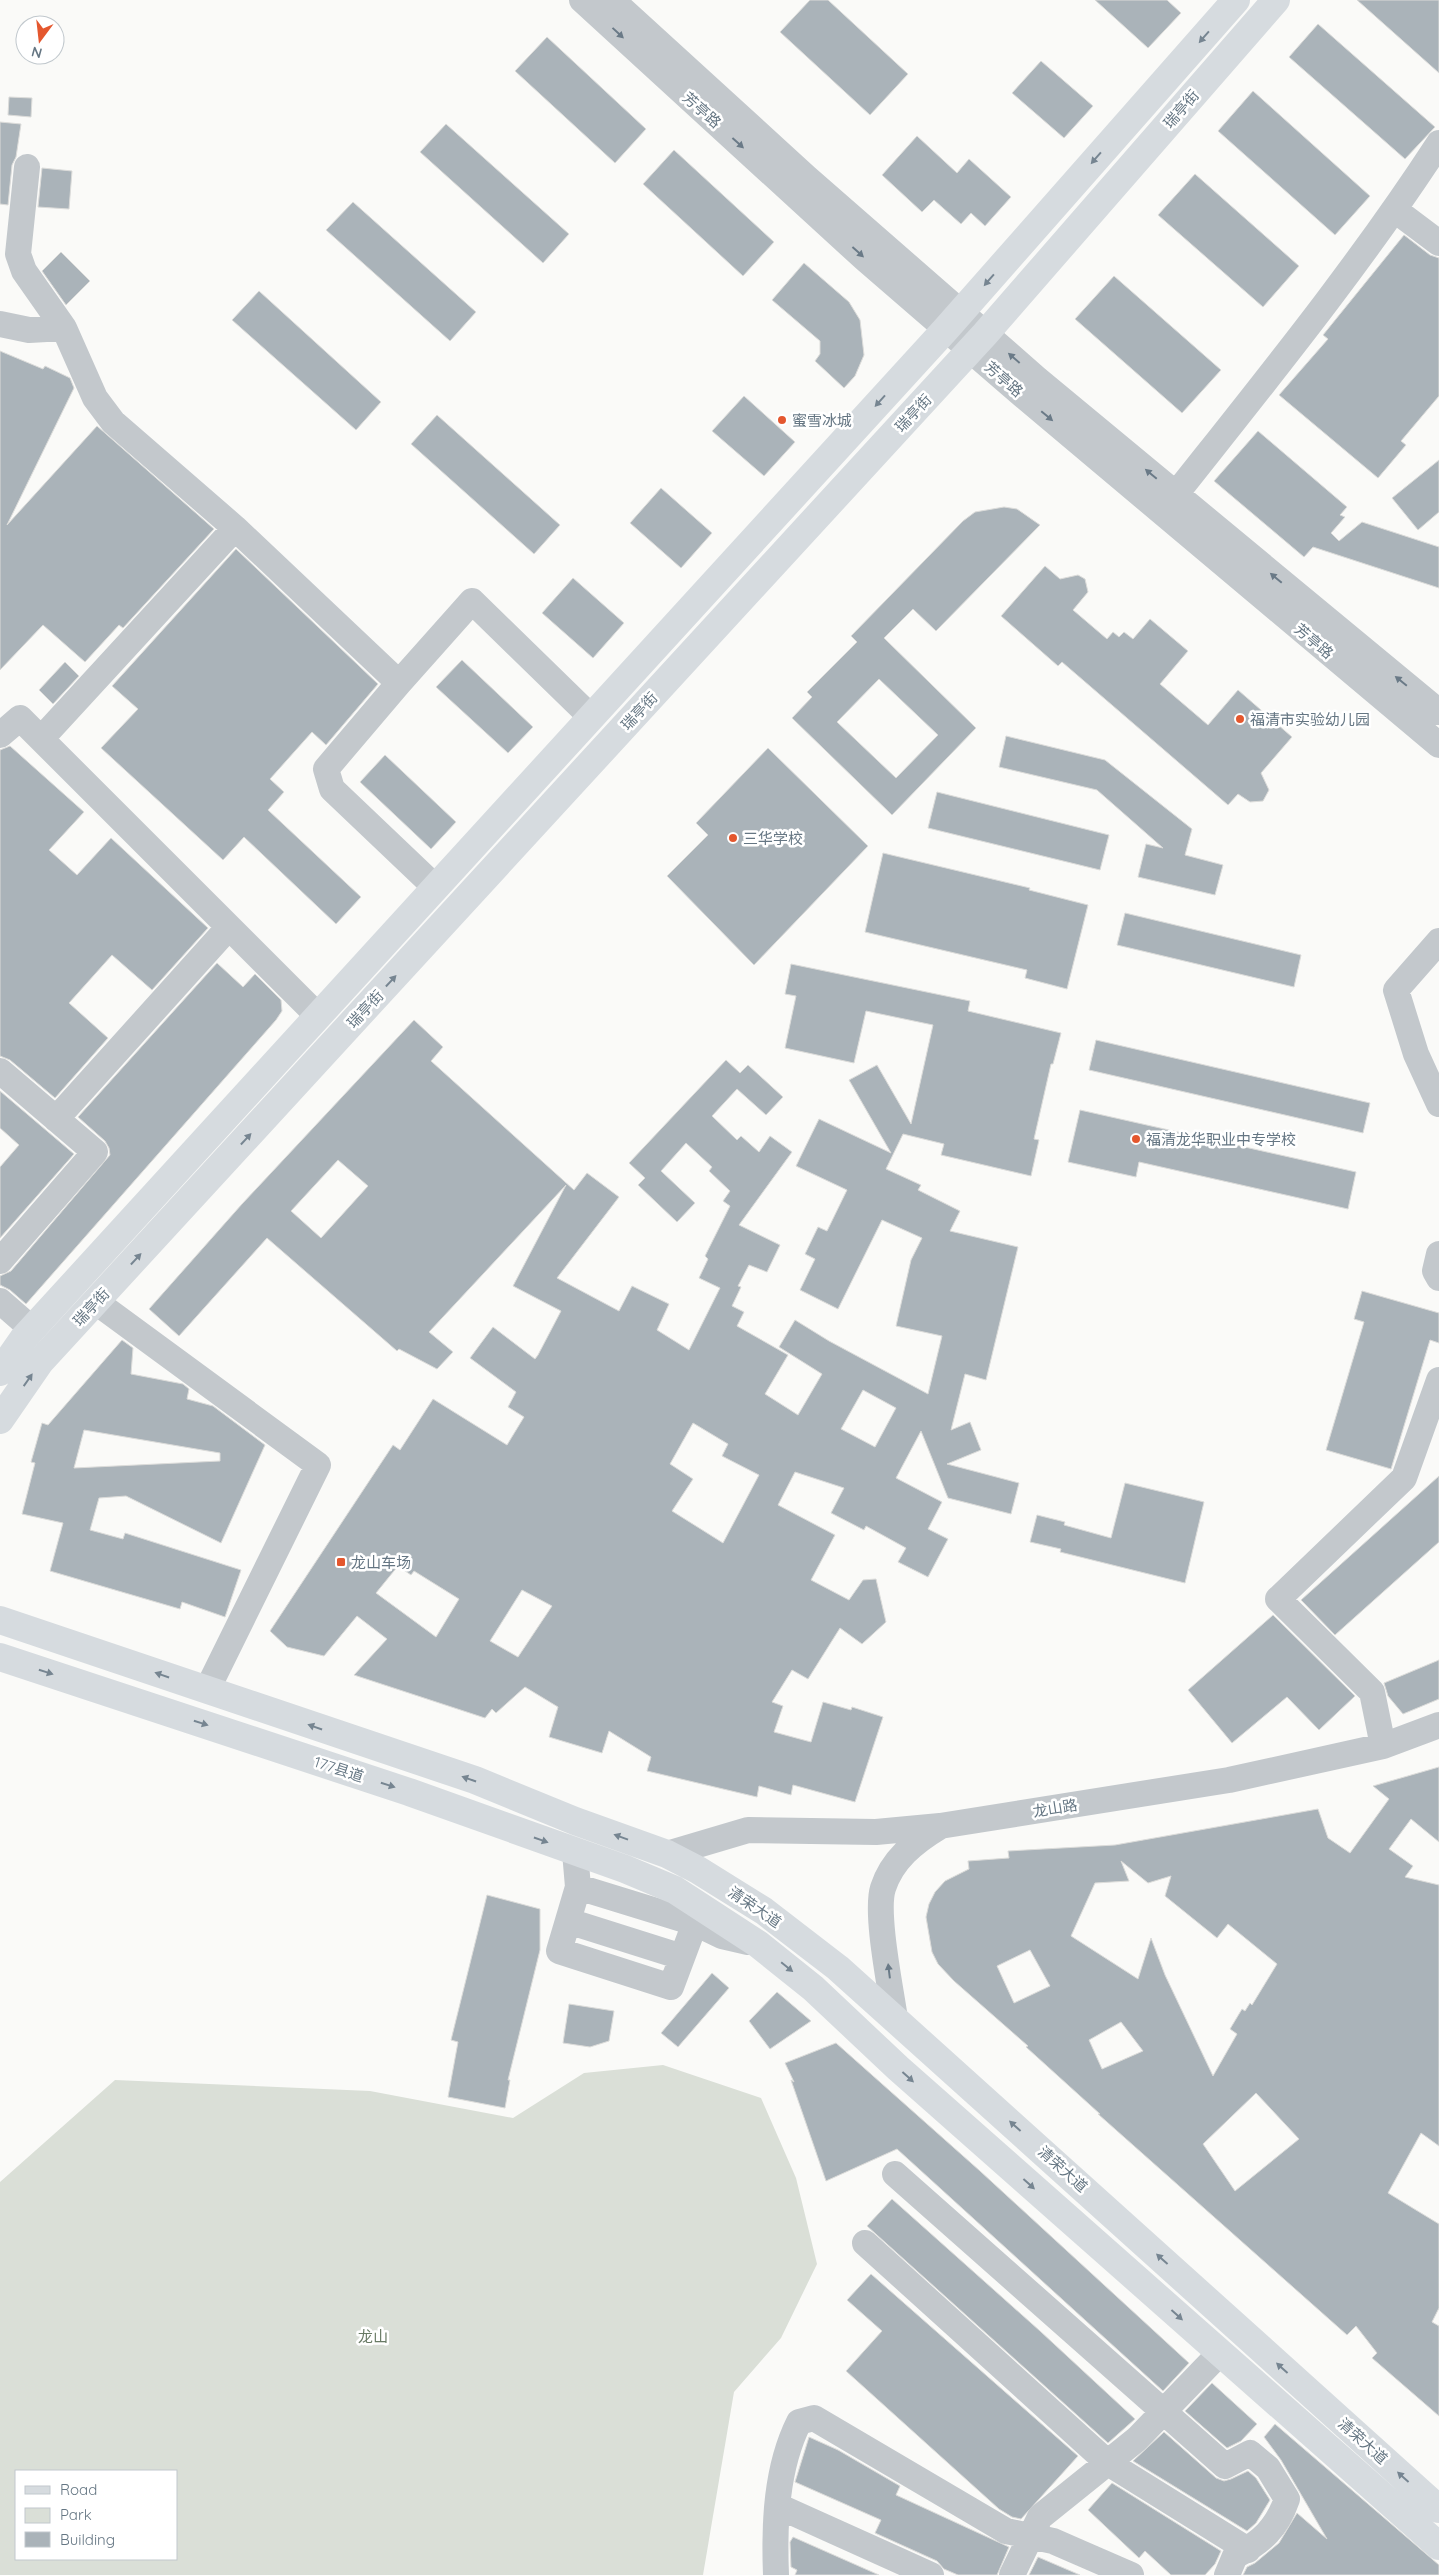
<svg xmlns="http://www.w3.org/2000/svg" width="1439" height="2575" font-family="Quicksand,'Noto Sans SC',sans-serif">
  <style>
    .green { fill: #dadfd7; fill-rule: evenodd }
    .building { fill: #aab3b9; stroke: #dcdcda; fill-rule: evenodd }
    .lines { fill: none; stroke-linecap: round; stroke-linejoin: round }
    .minor { stroke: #c3c8cc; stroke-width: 26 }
    .major { stroke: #d6dbdf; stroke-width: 28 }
    .oneway { fill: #6a7a87 }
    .oneway2 { fill: #768591 }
    .poi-dot { fill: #e4572e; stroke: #fff; stroke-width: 2 }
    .labels { text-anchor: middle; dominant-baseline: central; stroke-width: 5; stroke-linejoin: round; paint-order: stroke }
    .street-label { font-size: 15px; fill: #657683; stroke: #fff }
    .poi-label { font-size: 15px; fill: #657683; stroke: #fff; text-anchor: start }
    .park-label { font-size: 15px; fill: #687a64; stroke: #fff }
  </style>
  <rect width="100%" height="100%" fill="#fafaf8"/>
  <path class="green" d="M663 2065 761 2098 796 2178 817 2264 781 2338 734 2392 703 2575H0V2182L115 2080 370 2091 513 2118 584 2073ZM16 2471H176V2559H16Z"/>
  <path class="building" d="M810 0H828L908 74 870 115 780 32Z
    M1095 0H1167L1181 13 1148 48Z
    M1357 0H1439V73Z
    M1318 24 1435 127 1405 159 1289 57Z
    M547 37 646 129 615 163 515 71Z
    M1041 61 1093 106 1064 138 1012 93Z
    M1253 91 1370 196 1335 235 1218 131Z
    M9 97 32 98 31 117 8 115Z
    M0 122 21 124 16 157 12 165 8 205 0 204Z
    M446 124 569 234 543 263 420 152Z
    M917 136 957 173 969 159 1011 197 985 226 971 213 961 224 934 200 922 212 882 175Z
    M674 150 774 242 743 276 643 184Z
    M42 168 72 171 69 209 38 207Z
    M1195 174 1299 266 1263 307 1158 215Z
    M353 202 476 312 450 341 326 230Z
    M1404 235 1430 255 1439 258V396L1401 441 1406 445 1378 478 1279 395 1328 339 1323 335Z
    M61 252 90 281 66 305 42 271Z
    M804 263 849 302 860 320 864 355 855 376 844 388 815 361 820 354V341L772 300Z
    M1114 276 1221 370 1182 413 1075 319Z
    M259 291 381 402 356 430 232 320Z
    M0 351 43 369 45 366 70 378 74 388 7 525 97 426 214 529 123 628 119 625 85 662 43 625 0 670Z
    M744 396 795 442 764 476 712 431Z
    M437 415 560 525 534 554 411 444Z
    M1258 431 1347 507 1340 515 1345 517 1331 533 1339 541 1362 522 1439 547V588L1313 547 1304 557 1214 481Z
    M1439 460V512L1418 530 1392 498Z
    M661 488 712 533 681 568 630 523Z
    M1004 507 1017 509 1040 525 936 631 913 609 884 638 976 728 892 815 792 718 812 697 807 692 857 642 851 636 963 521 975 512ZM879 679 938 735 896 778 837 722Z
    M236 549 378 684 326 745 312 732 270 779 284 792 268 810 361 897 336 924 244 837 223 860 101 748 138 709 112 686Z
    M1045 566 1060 579 1078 575 1085 579 1088 592 1073 610 1107 639 1113 632 1119 637 1124 632 1133 639 1150 619 1188 651 1160 684 1208 725 1238 690 1292 737 1261 773 1269 790 1263 801 1250 802 1238 794 1228 805 1062 662 1058 666 1001 616Z
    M573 578 624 623 593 658 542 613Z
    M462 660 533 727 508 753 436 687Z
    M65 662 79 676 53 704 39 690Z
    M1006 736 1105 760 1192 829 1185 855 1223 865 1215 895 1138 877 1146 844 1163 848 1097 790 999 767Z
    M10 746 84 812 49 850 77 875 111 838 208 928 152 990 112 955 69 1003 108 1038 55 1098 10 1060 0 1056V750Z
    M768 748 868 846 754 965 667 876 708 835 696 823Z
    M385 755 456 822 431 849 360 782Z
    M937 792 1109 835 1100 870 928 828Z
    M883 853 1030 888 1029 890 1088 905 1067 989 1025 978 1027 970 865 932Z
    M1125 913 1301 955 1294 987 1117 945Z
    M217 963 243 987 255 974 281 1000 282 1011 276 1020 26 1304 10 1290 0 1285V1276L11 1271 110 1155 109 1148 105 1141 78 1117Z
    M791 964 970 1001 968 1011 1061 1033 1053 1064H1051L1034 1139 1039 1140 1031 1176 941 1155 944 1144 903 1134 886 1169 921 1185 918 1190 960 1211 950 1231 1018 1247 986 1380 965 1374 951 1430 970 1422 981 1450 947 1464 1019 1483 1011 1514 948 1498 921 1431 896 1478 942 1502 928 1529 948 1539 928 1577 898 1562 906 1548 866 1526 864 1530 831 1513 844 1488 795 1472 778 1505 835 1535 811 1580 849 1600 863 1580 876 1579 886 1622 862 1644 840 1628 808 1679 792 1670 772 1702 783 1706 774 1732 811 1742 823 1702 851 1710 852 1707 883 1717 855 1802 793 1785 791 1795 759 1786 757 1797 647 1771 651 1757 609 1731 602 1753 549 1737 558 1707 525 1687 496 1713 492 1709 485 1718 354 1675 387 1639 357 1616 324 1656 287 1647 270 1631 393 1445 400 1450 433 1399 507 1445 524 1417 508 1407 516 1392 470 1358 493 1327 535 1359 538 1355 561 1311 513 1286 566 1185 429 1332 453 1352 437 1369 399 1349 397 1351 267 1238 179 1336 149 1309 242 1204 414 1020 443 1047 431 1061 574 1190 587 1173 619 1197 557 1278 619 1311 632 1286 669 1304 657 1330 689 1350 720 1288 699 1278 708 1259 705 1256 730 1206 723 1201 730 1191 709 1171 712 1167 686 1143 661 1171 695 1203 677 1222 638 1185 645 1178 629 1163 726 1060 740 1073 748 1065 783 1097 766 1115 737 1089 712 1116 737 1140 741 1136 759 1152 770 1136 792 1152 739 1225 780 1245 767 1272 749 1265 738 1286 741 1287 732 1306 744 1312 737 1326 788 1355 765 1394 798 1415 822 1374 779 1347 795 1320 829 1341 928 1394 942 1336 896 1326 911 1260 922 1238 882 1220 838 1309 800 1290 815 1259 805 1254 818 1227 827 1231 847 1190 796 1166 819 1119 891 1153 849 1080 877 1065 911 1124 933 1025 866 1011 854 1063 785 1048 796 996 785 994ZM338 1160 368 1186 321 1238 291 1211ZM863 1390 896 1408 875 1447 841 1429ZM693 1423 728 1444 722 1456 759 1475 723 1543 672 1511 693 1479 670 1464ZM398 1566 411 1575 414 1571 459 1599 436 1637 376 1593ZM522 1590 552 1606 518 1657 490 1641Z
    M1096 1040 1370 1103 1363 1133 1089 1070Z
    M0 1091 74 1154 0 1238V1167L19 1145 0 1128Z
    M1080 1110 1356 1172 1348 1209 1139 1162 1136 1177 1068 1162Z
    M1362 1291 1439 1313V1343L1430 1340 1391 1469 1326 1450 1364 1322 1354 1319Z
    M122 1340 133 1348 131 1374 183 1384 189 1389 187 1399 213 1406 265 1445 221 1543 126 1496 99 1498 90 1530 123 1539 125 1533 241 1570 225 1617 182 1602 180 1609 50 1571 63 1523 22 1514 35 1463 31 1462 42 1423 48 1425ZM84 1430 220 1453V1461L74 1468Z
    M1439 1476V1542L1335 1635 1301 1600Z
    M1125 1483 1204 1502 1185 1583 1060 1552 1061 1549 1030 1542 1037 1515 1065 1522 1064 1525 1111 1538Z
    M1273 1615 1355 1696 1319 1730 1287 1697 1232 1743 1188 1690Z
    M1439 1660V1699L1403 1714 1388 1696 1384 1683Z
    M1439 1767V1842L1411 1819 1389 1849 1413 1866 1405 1877 1439 1885V2146L1421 2133 1388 2193 1439 2224V2308L1432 2322 1439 2326V2416L1372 2358 1377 2353 1356 2326 1347 2335 1098 2114H1100L1026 2047 1028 2046 954 1981 938 1964 932 1952 926 1917 929 1904 935 1892 945 1881 969 1869 968 1861 1009 1858 1008 1851 1115 1845 1318 1809 1328 1838 1350 1853 1389 1799 1373 1786ZM1121 1861 1148 1883 1171 1876 1165 1896 1217 1938 1228 1924 1277 1964 1252 2005 1250 2003 1245 2011 1242 2009 1230 2029 1237 2034 1213 2076 1165 1975 1151 1938 1138 1979 1071 1936 1095 1883 1129 1881ZM1030 1950 1050 1986 1014 2003 997 1966ZM1121 2022 1143 2051 1102 2069 1089 2040ZM1256 2093 1299 2139 1235 2191 1203 2144Z
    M487 1895 540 1909V1950L508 2080H510L505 2108 448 2097 458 2042 451 2040Z
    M712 1973 729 1988 678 2047 661 2033Z
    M777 1992 811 2021 770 2049 749 2021Z
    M569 2004 614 2011 609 2041 590 2047 563 2043Z
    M836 2043 980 2171 1189 2363 1163 2391 897 2149 826 2181 791 2080 794 2082 785 2063Z
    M892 2199 1040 2331 1135 2419 1108 2443 867 2226Z
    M871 2274 1078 2456 1021 2519 1012 2517 999 2509 846 2371 882 2331 847 2300Z
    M1212 2383 1257 2424 1241 2441 1227 2448 1185 2411Z
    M1275 2424 1439 2565V2575H1243L1247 2567 1255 2563 1279 2543 1297 2513 1327 2539 1281 2460 1264 2437Z
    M1164 2432 1216 2478 1224 2481 1231 2479 1248 2471 1256 2478 1270 2500 1256 2523 1247 2531 1133 2461Z
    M809 2437 838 2450 900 2486 896 2495 1009 2547 997 2575H958L944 2569 937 2561 875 2533 881 2520 795 2482Z
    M1112 2483 1221 2551 1215 2564 1205 2575H1171L1145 2551 1139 2558 1088 2510Z
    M793 2537 879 2575H795L797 2570 791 2567 790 2542Z
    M1038 2557 1080 2575H1029Z"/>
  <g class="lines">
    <path class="minor" d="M582 0 865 259 1020 393 1439 745
      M612 0 806 177 1037 379 1439 712
      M27 167 18 254 24 271 64 328
      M1395 210 1439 243
      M0 324 29 330 64 328 95 398 113 422 235 528 41 739
      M1176 494C1267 379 1359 266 1439 143
      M235 528 399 683 472 601 591 717
      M399 683 326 769 332 789 435 887
      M0 735 20 718 318 1016
      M1439 941 1396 990 1416 1054 1439 1104
      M0 1071 95 1152 0 1261
      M56 1119 229 927
      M1439 1254 1435 1271 1439 1278
      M0 1301 32 1329
      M96 1302 318 1465 207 1690
      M1383 1746 1372 1692 1278 1599 1404 1478 1439 1380
      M575 1852 578 1887 695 1923 722 1936 748 1942
      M667 1854 748 1830 876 1832 940 1826 1229 1780 1383 1746 1439 1725
      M578 1887 559 1951 671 1987 695 1923
      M568 1921 682 1957
      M895 2019C891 1990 875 1913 883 1888 892 1860 914 1842 939 1827
      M895 2174 1225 2466 1250 2453 1268 2468 1287 2499C1277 2528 1262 2542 1235 2556L1227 2575
      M865 2243 1108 2463 1248 2550
      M778 2506 931 2575
      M776 2575C774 2524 776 2468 799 2422L814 2418 1006 2531 1053 2541 1131 2575
      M1012 2575 1040 2517 1137 2439 1220 2353"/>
    <path class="major" d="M0 1372 23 1339 946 329 1236 0
      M0 1420 40 1362 985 334 1276 0
      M0 1620 475 1780 575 1821 667 1854 698 1870 764 1911 838 1968 1439 2509
      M0 1657 409 1792 625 1869 675 1890 758 1944 813 1988 898 2068 1439 2546"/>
  </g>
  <defs><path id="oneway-solid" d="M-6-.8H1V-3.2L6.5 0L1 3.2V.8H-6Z" transform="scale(1.25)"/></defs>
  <g class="oneway">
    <use href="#oneway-solid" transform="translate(618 33) rotate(43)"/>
    <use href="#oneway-solid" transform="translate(738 143) rotate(42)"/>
    <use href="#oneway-solid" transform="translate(858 252) rotate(42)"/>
    <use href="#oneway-solid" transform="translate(1014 358) rotate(-139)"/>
    <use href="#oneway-solid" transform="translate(1047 416) rotate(40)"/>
    <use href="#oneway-solid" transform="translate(1151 474) rotate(-140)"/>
    <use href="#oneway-solid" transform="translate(1276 578) rotate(-140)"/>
    <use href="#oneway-solid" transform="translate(1401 681) rotate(-141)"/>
    <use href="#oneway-solid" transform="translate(889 1971) rotate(-97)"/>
  </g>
  <g class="oneway2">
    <use href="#oneway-solid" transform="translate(1204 37) rotate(131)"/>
    <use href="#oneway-solid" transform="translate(1096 158) rotate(131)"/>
    <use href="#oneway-solid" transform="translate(989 280) rotate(131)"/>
    <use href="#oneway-solid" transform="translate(880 401) rotate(132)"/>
    <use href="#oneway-solid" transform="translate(391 981) rotate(-47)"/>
    <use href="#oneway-solid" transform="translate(246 1139) rotate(-47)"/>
    <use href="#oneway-solid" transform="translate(136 1259) rotate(-47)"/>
    <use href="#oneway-solid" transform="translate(28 1380) rotate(-55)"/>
    <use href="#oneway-solid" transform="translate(46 1672) rotate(18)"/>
    <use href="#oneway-solid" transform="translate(162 1675) rotate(-161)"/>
    <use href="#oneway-solid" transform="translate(201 1723) rotate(18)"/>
    <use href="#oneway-solid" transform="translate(315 1727) rotate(-161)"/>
    <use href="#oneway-solid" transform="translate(469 1779) rotate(-161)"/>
    <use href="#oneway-solid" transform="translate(388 1785) rotate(18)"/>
    <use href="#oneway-solid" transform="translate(621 1837) rotate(-160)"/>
    <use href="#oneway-solid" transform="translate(541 1840) rotate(19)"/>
    <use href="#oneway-solid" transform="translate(787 1967) rotate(39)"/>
    <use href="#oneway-solid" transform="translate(908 2077) rotate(42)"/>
    <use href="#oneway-solid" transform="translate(1015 2126) rotate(-138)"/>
    <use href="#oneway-solid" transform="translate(1029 2184) rotate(42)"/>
    <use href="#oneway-solid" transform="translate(1162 2259) rotate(-138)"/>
    <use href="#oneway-solid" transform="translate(1177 2315) rotate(42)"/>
    <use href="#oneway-solid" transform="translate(1282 2368) rotate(-138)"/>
    <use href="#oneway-solid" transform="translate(1403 2477) rotate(-138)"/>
  </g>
  <g class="poi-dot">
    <circle cx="782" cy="420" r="5"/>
    <circle cx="1240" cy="719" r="5"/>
    <circle cx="733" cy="838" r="5"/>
    <circle cx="1136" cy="1139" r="5"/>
    <rect x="336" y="1557" width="10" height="10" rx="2.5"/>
  </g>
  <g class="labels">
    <g class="street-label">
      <text transform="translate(1181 109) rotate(-49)">瑞亭街</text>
      <text transform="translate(702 110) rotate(42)">芳亭路</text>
      <text transform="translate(1004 379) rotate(41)">芳亭路</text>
      <text transform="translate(913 413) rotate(-47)">瑞亭街</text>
      <text transform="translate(1314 641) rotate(40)">芳亭路</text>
      <text transform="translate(639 711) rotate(-47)">瑞亭街</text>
      <text transform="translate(365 1009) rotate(-47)">瑞亭街</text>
      <text transform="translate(91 1307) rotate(-47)">瑞亭街</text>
      <text transform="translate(339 1769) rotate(18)">177县道</text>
      <text transform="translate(1055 1808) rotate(-9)">龙山路</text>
      <text transform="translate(755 1907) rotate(34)">清荣大道</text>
      <text transform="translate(1063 2169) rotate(42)">清荣大道</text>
      <text transform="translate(1363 2441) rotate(42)">清荣大道</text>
    </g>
    <g class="poi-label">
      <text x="792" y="420">蜜雪冰城</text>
      <text x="1250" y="719">福清市实验幼儿园</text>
      <text x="743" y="838">三华学校</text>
      <text x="1146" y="1139">福清龙华职业中专学校</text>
      <text x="351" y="1562">龙山车场</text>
    </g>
    <g class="park-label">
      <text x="373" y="2336">龙山</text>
    </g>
  </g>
  <rect x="15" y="2470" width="162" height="90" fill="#ffffff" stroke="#c1c8cd"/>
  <rect x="25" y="2486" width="25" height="8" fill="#d6dbdf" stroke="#c1c8cd"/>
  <text x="60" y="2495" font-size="15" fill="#657683">Road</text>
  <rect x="25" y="2508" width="25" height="15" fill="#dadfd7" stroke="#c1c8cd"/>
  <text x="60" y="2520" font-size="15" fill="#657683">Park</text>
  <rect x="25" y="2532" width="25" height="15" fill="#aab3b9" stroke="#c1c8cd"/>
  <text x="60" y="2545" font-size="15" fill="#657683">Building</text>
  <g transform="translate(40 40) rotate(195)"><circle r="24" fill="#ffffff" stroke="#c1c8cd"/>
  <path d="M0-4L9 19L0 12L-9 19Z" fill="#e4572e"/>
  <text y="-8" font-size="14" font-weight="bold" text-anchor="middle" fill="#657683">N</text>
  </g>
</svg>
